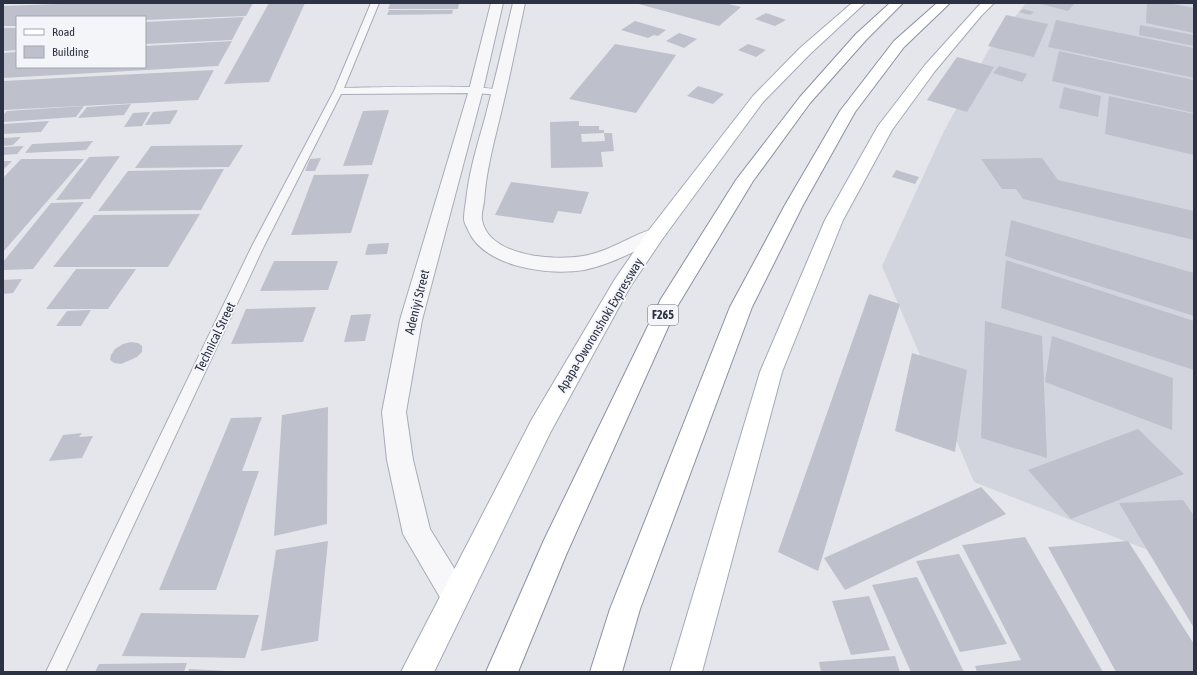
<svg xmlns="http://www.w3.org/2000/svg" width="1197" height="675" font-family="'Asap Condensed',sans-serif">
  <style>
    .built { fill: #d2d5dd }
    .building { fill: #bec1cb }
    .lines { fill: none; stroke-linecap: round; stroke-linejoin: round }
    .service-casing { stroke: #a9acb6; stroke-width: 2 }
    .tertiary-casing { stroke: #a9acb6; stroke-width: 2 }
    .primary-casing { stroke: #a4a9b7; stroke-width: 2 }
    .motorway-casing { stroke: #8c91a2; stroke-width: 2 }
    .service { fill: #f7f7fa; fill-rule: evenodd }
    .tertiary { fill: #f7f7fa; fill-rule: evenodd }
    .primary { fill: #fff; fill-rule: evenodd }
    .motorway { fill: #fff; fill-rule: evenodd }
    .labels { text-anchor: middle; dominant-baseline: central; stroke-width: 4; stroke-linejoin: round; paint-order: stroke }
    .shield { fill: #f4f5f9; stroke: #686c7a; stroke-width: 1 }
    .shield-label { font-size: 12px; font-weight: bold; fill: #2c3144 }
    .street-label { font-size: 13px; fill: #2c3144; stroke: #f4f5f9 }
  </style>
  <rect width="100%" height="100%" fill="#e4e6eb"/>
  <path class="built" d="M1026 3H1194V568L974 482 882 266 944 131 988 51Z"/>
  <path class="building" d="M86 3H253L246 16 145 20V17H17V26H3V6Z
    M269 3H305L269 82 224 84Z
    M459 3 458 9H388L390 4Z
    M635 3H724L741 7 719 26Z
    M1037 3H1075L1068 11Z
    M1147 3H1168L1194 8V33L1146 23Z
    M1023 9 1034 12 1030 15 1019 12Z
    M389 10H453L452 14 387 15Z
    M766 13 786 20 775 26 755 19Z
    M1006 15 1048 24 1034 57 988 46Z
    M244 17 232 40 145 44V22Z
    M1056 20 1194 48V78L1048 47Z
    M635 21 666 30 658 36 654 35 648 38 621 30Z
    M1140 25 1194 35V46L1139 35Z
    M3 28H17V50L3 51Z
    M679 33 697 39 684 48 666 41Z
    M232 41 218 66 3 78V53L17 52V67H145V46Z
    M615 44 676 55 636 113 569 99Z
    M748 44 766 50 756 57 738 50Z
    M1059 51 1194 80V113L1052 81Z
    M957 57 994 67 967 112 927 100Z
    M999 66 1027 74 1022 82 993 73Z
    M214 70 198 100 3 110V81Z
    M698 86 724 94 713 104 687 96Z
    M1064 87 1101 96 1098 117 1059 108Z
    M1109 96 1194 114V155L1105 134Z
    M131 104 124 115 78 118 87 107Z
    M84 106 76 117 3 122V115L7 111Z
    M178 110 170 124 145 125 153 112Z
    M389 110 372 165 343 166 363 111Z
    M150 112 142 126 124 127 133 113Z
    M49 121 41 132 3 134V124Z
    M579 121V126H599V130H604V133L581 134 582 142 605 141 604 133H612L614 151 601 152 603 167 551 168 550 122Z
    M21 137 13 145 3 146V138Z
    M93 141 86 150 25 153 32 144Z
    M243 145 229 167 135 168 151 146Z
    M24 146 17 154 3 155V147Z
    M120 156 90 199 56 200 89 157Z
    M321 158 315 171H305L310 159Z
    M1042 158 1058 180 1194 211V240L1023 199 1016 189H1002L981 159Z
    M21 159H84L3 252V178Z
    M3 161H12L3 170Z
    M224 169 201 210 98 211 128 171Z
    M896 170 919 177 915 184 892 177Z
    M369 174 351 233 291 235 314 175Z
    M511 182 589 192 581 214 558 211 553 223 495 215Z
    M84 202 33 269 3 270V262L51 203Z
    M200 214 168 267H53L94 215Z
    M1011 220 1194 273V316L1005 256Z
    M389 243 387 254 365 255 368 244Z
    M1006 260 1194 321V370L1001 308Z
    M274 261H338L328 290 260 291Z
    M76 269H136L108 309H46Z
    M22 279 13 293 3 294V280Z
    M869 294 900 304 818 571 778 552Z
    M316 307 303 342 231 344 246 309Z
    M91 310 81 326H56L67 311Z
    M371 314 365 341 344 342 351 315Z
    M985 321 1042 336 1047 458 981 438Z
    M1052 336 1173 378 1172 430 1045 382Z
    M131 342 138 343 142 346V352L137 357 121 364 114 363 110 360 111 355 115 349 123 344Z
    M912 353 967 370 955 452 895 431Z
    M328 407 327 524 274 536 282 415Z
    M262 417 242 471H259L216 590H159L231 418Z
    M1138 429 1184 474 1071 519 1028 470Z
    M82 433 79 437 93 436 82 458 49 461 63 435Z
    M981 487 1006 514 845 590 824 558Z
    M1183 500 1194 516V628L1119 503Z
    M1025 537 1103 672H977L975 666 1021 660 962 545Z
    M328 541 318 641 261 651 276 550Z
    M1128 541 1194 644V672H1116L1048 547Z
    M959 554 1007 644 960 652 916 561Z
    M917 577 964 672H911L872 585Z
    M869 596 890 650 851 655 832 601Z
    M141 613 259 615 245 658 122 656Z
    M895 656 900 672H821L819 662Z
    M187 663 184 672H95L99 664Z
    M189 669 227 671V672H188Z"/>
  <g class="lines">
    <defs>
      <path id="service" d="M371 3H379L344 88C365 88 495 83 503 92L499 95 476 93 341 94 264 246 65 672H46L252 246 334 91Z"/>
      <path id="tertiary" d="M491 3H503L483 90 422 320 406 412 413 460 430 529 465 586 470 596 465 606 455 611 445 606 403 534 387 460 382 412 400 320 469 90Z
        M513 3H525C517 40 510 76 501 113 494 142 486 171 484 202 483 207 481 215 482 220 489 257 554 261 583 256 609 252 631 235 656 228L663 230 666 234 663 238C637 250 612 264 584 270 548 276 484 267 468 230 467 227 464 223 464 219 464 213 465 207 466 201 469 172 477 146 485 118 495 80 504 41 513 3Z"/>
      <path id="primary" d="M852 3H865L810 54 763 102 663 238 630 287 550 433 434 672H401L532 419 615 279 649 230 753 96 800 48Z
        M981 3H994L981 16 935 71 892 130 843 220 782 372 702 672H670L760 372 825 220 878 126 925 65Z"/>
      <path id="motorway" d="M890 3H903L866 40 810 103 753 181 678 305 566 555 518 672H486L544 540 661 299 736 180 800 97 856 34Z
        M937 3H950L904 47 855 112 803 205 752 307 640 609 622 672H590L610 609 730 307 785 205 840 111 894 41Z"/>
    </defs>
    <use href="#service" class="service-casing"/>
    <use href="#tertiary" class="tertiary-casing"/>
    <use href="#primary" class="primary-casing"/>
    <use href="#motorway" class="motorway-casing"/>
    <use href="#service" class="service"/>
    <use href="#tertiary" class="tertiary"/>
    <use href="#primary" class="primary"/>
    <use href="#motorway" class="motorway"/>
  </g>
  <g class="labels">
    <rect class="shield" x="648" y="305" width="30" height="20" rx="3"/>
    <g class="shield-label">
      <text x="663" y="315">F265</text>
    </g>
    <g class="street-label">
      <text transform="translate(417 302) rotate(-76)">Adeniyi Street</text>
      <text transform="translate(600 325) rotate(-59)">Apapa-Oworonshoki Expressway</text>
      <text transform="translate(215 337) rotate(-64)">Technical Street</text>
    </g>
  </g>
  <rect width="1197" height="675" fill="none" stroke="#2c3144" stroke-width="8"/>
  <rect x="16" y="16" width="130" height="52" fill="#f4f5f9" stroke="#a4a7b1"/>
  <rect x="24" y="29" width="20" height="6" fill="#ffffff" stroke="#a4a7b1"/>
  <text x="52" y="36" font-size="12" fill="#2c3144">Road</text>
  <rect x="24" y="46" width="20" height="12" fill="#bec1cb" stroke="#a4a7b1"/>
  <text x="52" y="56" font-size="12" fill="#2c3144">Building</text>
</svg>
